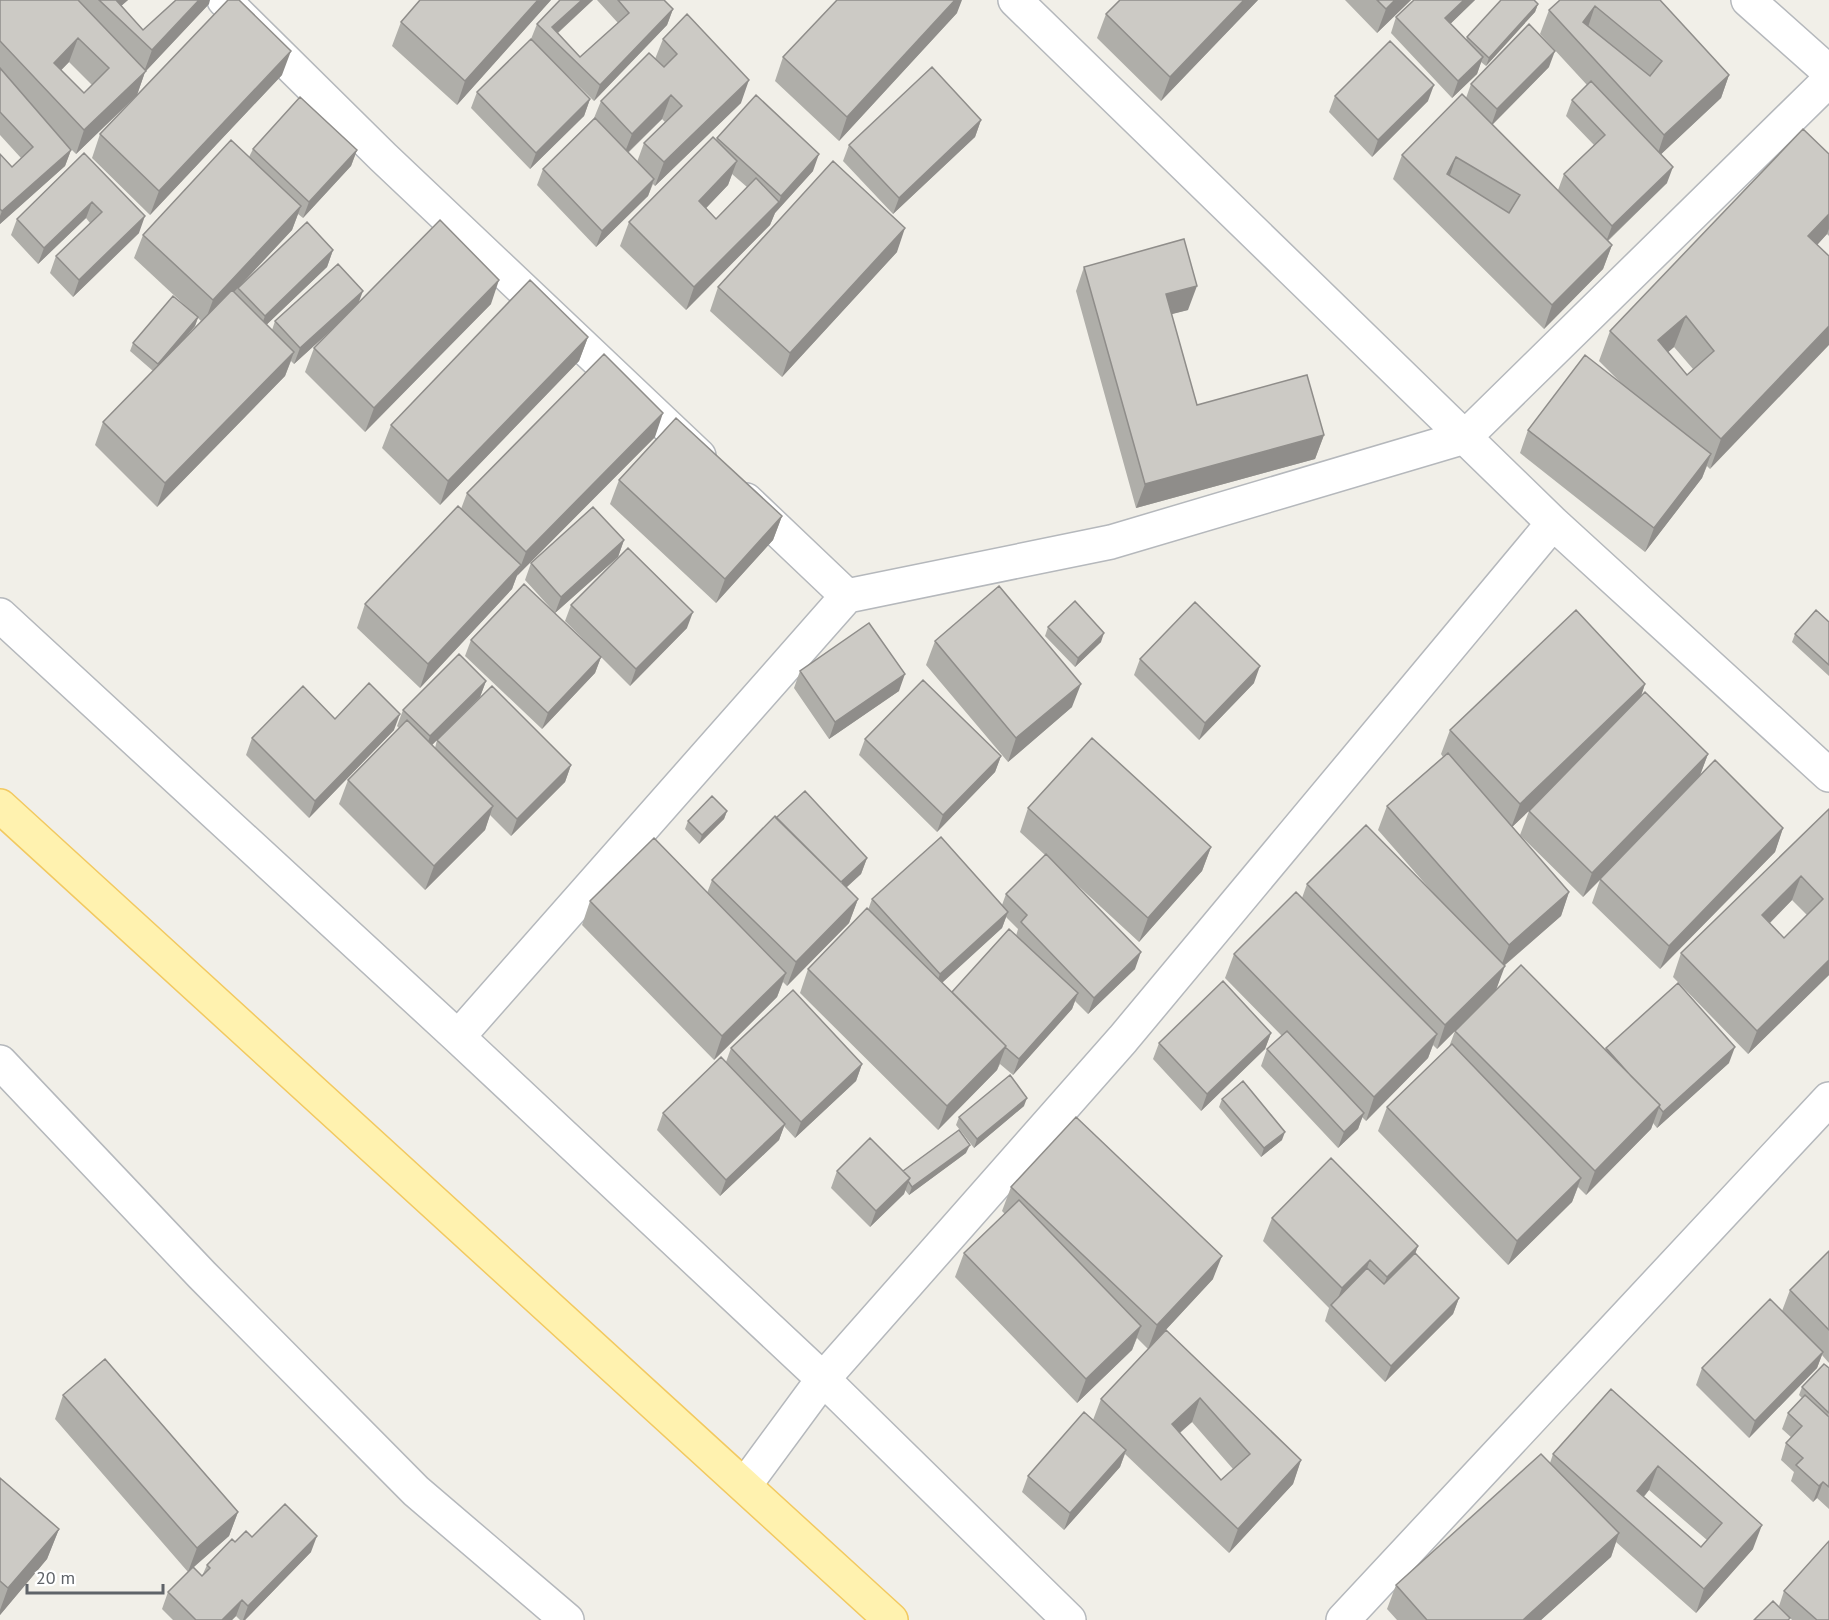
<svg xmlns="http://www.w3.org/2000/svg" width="1829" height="1620" font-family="'PT Sans',sans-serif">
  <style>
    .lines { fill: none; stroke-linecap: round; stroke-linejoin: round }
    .minor-casing { stroke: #b5b8bc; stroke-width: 36 }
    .major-casing { stroke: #f2c960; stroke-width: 36 }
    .minor { stroke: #fff; stroke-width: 33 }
    .major { stroke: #fff2af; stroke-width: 33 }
    .wall { fill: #afaea9; fill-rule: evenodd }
    .shaded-wall { fill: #8f8d8a }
    .building { fill: #cccac5; stroke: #8f8d8a; stroke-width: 1.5; fill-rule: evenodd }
  </style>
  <rect width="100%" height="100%" fill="#f1efe8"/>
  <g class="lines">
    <defs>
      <path id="minor" d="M224 0 383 157 699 456
        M1015 0 1553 523 1829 775
        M1748 0 1829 72
        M847 596 1111 542 1465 437 1829 80
        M0 615 458 1037 823 1379 1069 1620
        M458 1037 847 596 746 500
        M0 1062 202 1275 416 1491 567 1620
        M745 1485 823 1379 1123 1039 1553 523
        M1343 1620 1829 1099"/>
      <path id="major" d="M0 806 891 1620"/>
    </defs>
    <use href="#minor" class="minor-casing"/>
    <use href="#major" class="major-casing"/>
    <use href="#minor" class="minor"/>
    <use href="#major" class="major"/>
  </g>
  <path class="wall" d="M0 0H128L121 6 143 30 209 4 145 72 137 95 76 154 66 144 71 150 65 166 0 224V154L12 167 21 158 0 135ZM69 62 92 85 84 93 61 70Z
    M420 0H551L457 105 392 46 401 22Z
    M560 0H593L558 33 580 57 618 23 597 0H664L673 9 667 25 594 101 559 67 590 99 584 116 530 169 471 108 477 92 531 39 537 24Z
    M1120 0H1258L1161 101 1097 38 1106 14Z
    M1345 0H1411L1377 33Z
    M1414 0H1475L1450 24 1466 40 1467 37 1538 4 1535 12 1486 66 1481 62 1477 74 1452 98 1391 33 1396 17Z
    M1660 0 1729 75 1721 98 1661 154 1667 183 1608 241 1612 245 1603 269 1544 329 1393 179 1402 155 1466 98 1471 84 1549 67 1492 125 1558 190 1564 174 1594 145 1566 116 1572 100 1587 85 1540 34 1549 10Z
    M957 13 839 141 775 81 783 57Z
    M663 39 741 103 655 186 653 184 648 196 596 247 537 185 543 169 594 118 601 101 655 59ZM662 119 665 122 644 143 637 162 628 153Z
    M282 75 150 215 92 158 100 134Z
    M1335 96 1428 101 1372 157 1329 112Z
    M981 120 975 137 893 214 843 161 849 145Z
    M717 138 813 171 775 213 770 225 686 310 620 246 629 222 716 140ZM732 174 747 187 716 219 706 208 728 185Z
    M253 149 357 150 351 166 303 218 298 214 292 230 240 286 333 250 327 267 266 325 272 330 275 321 358 303 491 304 365 432 305 372 314 348 335 326 294 364 291 361 285 376 157 507 95 445 103 422 153 371 130 351 133 343 192 312 134 258 143 235 249 157ZM198 318 201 321 181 342 195 326Z
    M84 153 139 233 73 297 50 273 56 256 90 223 86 218 38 264 11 235 17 219Z
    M1829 154V236L1827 234 1817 245 1710 469 1707 466 1702 478 1645 552 1520 453 1528 430 1622 384 1599 361 1610 331ZM1674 347 1693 369 1687 375 1668 352Z
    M897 252 782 377 710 311 718 287Z
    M1084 267 1188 310 1171 314 1197 405 1324 435 1315 459 1136 508 1076 291Z
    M588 337 579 361 440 505 382 448 391 425Z
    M655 437 517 575 512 589 420 688 357 628 365 604 461 509 467 493Z
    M619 480 782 516 773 540 716 603 610 504Z
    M624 540 618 557 555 613 525 580 531 563Z
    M571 605 687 628 630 686 601 657 595 673 542 729 465 656 471 640 595 651 565 621Z
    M1829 622V676L1792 642 1795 634Z
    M1048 627 1101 642 1075 667 1045 636Z
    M935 641 1072 707 1008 762 926 665Z
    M1140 659 1254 683 1199 740 1134 675Z
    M800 671 899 691 829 739 794 688Z
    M486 681 480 697 432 745 435 748 437 740 571 765 565 782 511 836 490 815 485 830 425 890 339 804 348 780 399 728 397 726 403 710Z
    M1645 684 1641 696 1708 754 1700 775 1783 828 1775 852 1660 969 1592 903 1600 880 1583 897 1520 835 1529 811 1533 807 1512 827 1569 892 1561 916 1504 966 1496 990 1437 1049 1433 1045 1428 1058 1366 1121 1362 1117 1358 1129 1338 1148 1261 1066 1267 1049 1282 1036 1225 978 1234 954 1302 898 1307 884 1435 895 1378 830 1387 806 1443 757 1441 754 1450 730Z
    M335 719 394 730 309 818 246 755 252 738Z
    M865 739 1001 756 995 772 937 832 859 755Z
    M1028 808 1211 847 1202 871 1139 942 1063 872 1135 969 1088 1014 1075 1001 1072 1009 1013 1075 1000 1064 997 1070 938 1130 800 993 808 969 868 910 872 899 1002 905 1006 894 1045 855 1020 832ZM1006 917 1018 929 1016 936 952 992 942 983 1002 928Z
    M1829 809V975L1748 1054 1673 977 1681 953ZM1792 900 1807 915 1784 938 1770 923Z
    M727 811 724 819 699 844 685 829 688 821Z
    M776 818 867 858 861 874 846 888 858 899 849 923 787 986 783 982 777 997 714 1060 582 925 590 901 707 893 712 880Z
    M1455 1031 1605 1050 1606 1048 1729 1063 1657 1128 1653 1123 1651 1129 1586 1195 1578 1187 1572 1202 1508 1265 1378 1131 1387 1107 1449 1047Z
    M1271 1033 1265 1049 1201 1111 1153 1059 1159 1043Z
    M731 1048 862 1064 856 1081 795 1138 784 1126 779 1140 720 1196 657 1130 663 1113 726 1062Z
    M1222 1099 1282 1140 1261 1157 1219 1107Z
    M1024 1106 974 1148 956 1125 959 1117Z
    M966 1153 909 1195 905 1190 904 1194 870 1227 831 1188 837 1171H903Z
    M1011 1187 1213 1279 1162 1334 1301 1460 1293 1484 1229 1553 1125 1454 1120 1467 1064 1530 1022 1492 1028 1476 1093 1420 1101 1399 1148 1349 1137 1338 1132 1350 1077 1403 955 1277 964 1253 1005 1214 1002 1211ZM1192 1422 1233 1469 1221 1480 1180 1433Z
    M1272 1218 1418 1246 1415 1253 1459 1298 1453 1314 1385 1382 1325 1321 1329 1308 1263 1241Z
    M1829 1251V1363L1822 1355 1817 1368 1749 1438 1696 1385 1702 1368 1782 1311 1790 1290Z
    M1829 1368V1509L1817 1498 1813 1502 1791 1481 1794 1472 1781 1460 1786 1443 1792 1438 1782 1429 1788 1413 1802 1398 1799 1395 1802 1387Z
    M1611 1389 1753 1549 1696 1613 1616 1542 1611 1557 1541 1620H1397L1387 1609 1396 1585 1550 1463 1553 1454ZM1649 1490 1707 1540 1701 1547 1644 1497Z
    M63 1395 238 1512 229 1536 194 1567 202 1576 207 1565 235 1542 252 1537 311 1552 245 1620H240L236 1616 232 1620H173L162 1609 168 1592 188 1572 55 1419Z
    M0 1478 59 1529 47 1559 0 1615Z
    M1784 1591 1829 1620H1792L1779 1606Z"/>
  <path class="shaded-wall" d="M112 0H128L113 13Z
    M199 0H210L209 4 145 72 137 95 76 154 84 130 144 72 152 50Z
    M538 0H551L457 105 465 81Z
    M582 0H593L552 38V27Z
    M955 0H962L957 13 839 141 847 117Z
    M1244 0H1258L1161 101 1170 77Z
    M1395 0H1411L1377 33 1386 9Z
    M1464 0H1475L1439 35 1445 18Z
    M1538 4 1535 12 1486 66 1489 58Z
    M1595 6 1587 30 1583 22Z
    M673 9 667 25 594 101 600 85Z
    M78 38 69 62 45 87 54 63Z
    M291 51 282 75 150 215 159 191Z
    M1555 51 1549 67 1491 126 1497 109Z
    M1483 57 1477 74 1452 98 1458 81Z
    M1729 75 1721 98 1656 159 1664 135Z
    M749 80 741 103 655 186 664 162Z
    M1434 85 1428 101 1372 157 1378 140Z
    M671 95 662 119 623 157 632 134Z
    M590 99 584 116 530 169 536 153Z
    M981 120 975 137 893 214 899 198Z
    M71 150 65 166 0 224V216L2 211Z
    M357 150 351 166 303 218 309 202Z
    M819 154 813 171 775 213 770 225 686 310 694 287 779 202 781 196Z
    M1456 157 1448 181 1447 174Z
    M737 161 728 185 690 225 699 201Z
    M1673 167 1667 183 1606 242 1612 226Z
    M654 179 648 196 596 247 602 231Z
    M92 202 86 218 38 264 44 248Z
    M301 206 292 230 204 324 213 300Z
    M1829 214V229L1827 234 1797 267 1808 236Z
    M145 216 139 233 73 297 79 280Z
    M905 228 897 252 782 377 790 353Z
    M1612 245 1603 269 1544 329 1552 305Z
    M333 250 327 267 259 332 265 316Z
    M499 280 491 304 365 432 374 408Z
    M1197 286 1188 310 1157 318 1166 294Z
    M363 291 357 307 294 364 300 348Z
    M1686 316 1674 347 1649 369 1658 340Z
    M198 317 195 326 155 373 158 364Z
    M1829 326V345L1710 469 1721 439Z
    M588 337 579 361 440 505 448 481Z
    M294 352 285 376 157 507 165 483Z
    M663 413 655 437 517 576 526 552Z
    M1324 435 1315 459 1136 508 1145 484Z
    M1711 454 1702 478 1645 552 1654 528Z
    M782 516 773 540 716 603 725 579Z
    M624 540 618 557 555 613 561 597Z
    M521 565 512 589 420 688 428 664Z
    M693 612 687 628 630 686 636 669Z
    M1104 633 1101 642 1075 667 1078 658Z
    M601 657 595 673 542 729 548 713Z
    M1260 666 1254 683 1199 740 1205 723Z
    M905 674 899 691 829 739 835 722Z
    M486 681 480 697 424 753 430 736Z
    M1081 684 1072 707 1008 762 1016 738Z
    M1645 684 1637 708 1511 828 1520 804Z
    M400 714 394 730 309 818 315 801Z
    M1708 754 1699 778 1583 897 1592 873Z
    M1001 756 995 772 937 832 943 815Z
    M571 765 565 782 511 836 517 819Z
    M493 806 485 830 425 890 434 866Z
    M727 811 724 819 699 844 702 835Z
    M1783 828 1775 852 1660 969 1669 946Z
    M1211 847 1202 871 1139 942 1148 918Z
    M867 858 861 874 829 903 835 887Z
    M1801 876 1792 900 1754 939 1762 915Z
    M1569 892 1561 916 1500 969 1509 945Z
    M858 899 849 923 787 986 796 962Z
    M1008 912 1002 928 934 990 940 974Z
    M1141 952 1135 969 1088 1014 1094 998Z
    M1829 960V975L1748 1054 1757 1031Z
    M1505 966 1496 990 1437 1049 1445 1025Z
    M786 973 777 997 714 1060 722 1036Z
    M1078 993 1072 1009 1013 1075 1019 1059Z
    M1271 1033 1265 1049 1201 1111 1207 1094Z
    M1437 1034 1428 1058 1366 1121 1374 1097Z
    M1006 1046 997 1070 938 1130 947 1106Z
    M1735 1047 1729 1063 1657 1128 1663 1112Z
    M862 1064 856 1081 795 1138 801 1122Z
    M1027 1098 1024 1106 974 1148 977 1139Z
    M1660 1105 1651 1129 1586 1195 1595 1171Z
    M1364 1113 1358 1129 1338 1148 1344 1132Z
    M785 1124 779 1140 720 1196 726 1180Z
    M1285 1132 1282 1140 1261 1157 1264 1148Z
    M970 1145 966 1153 909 1195 912 1187Z
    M910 1178 904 1194 870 1227 876 1211Z
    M1581 1178 1572 1202 1508 1265 1517 1241Z
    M1418 1246 1409 1270 1378 1301 1387 1277Z
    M1222 1256 1213 1279 1148 1349 1157 1325Z
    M1370 1260 1361 1284 1334 1308 1342 1288Z
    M1459 1298 1453 1314 1385 1382 1391 1366Z
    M1141 1326 1132 1350 1077 1403 1086 1379Z
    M1823 1352 1817 1368 1749 1438 1755 1421Z
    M1200 1398 1192 1422 1163 1447 1172 1424Z
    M1126 1450 1120 1467 1064 1530 1070 1513Z
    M1301 1460 1293 1484 1229 1553 1238 1529Z
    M1658 1466 1649 1490 1628 1515 1637 1491Z
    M1823 1482 1817 1498 1813 1502 1819 1486Z
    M238 1512 229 1536 188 1572 197 1548Z
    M1762 1525 1753 1549 1696 1613 1704 1589Z
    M59 1529 47 1559 0 1615V1610L8 1588Z
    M1619 1533 1611 1557 1541 1620H1523Z
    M317 1536 311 1552 245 1620H243L248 1606Z
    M242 1600 236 1616 232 1620H222Z"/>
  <path class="building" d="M0 0H78L146 71 84 130 0 41ZM78 38 109 68 84 93 54 63Z
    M99 0H116L143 30 176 0H199L152 50Z
    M228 0H239L291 51 159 191 100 134Z
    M420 0H538L465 81 401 22Z
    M560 0H582L552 27 580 57 629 13 618 0H664L673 9 600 85 537 24Z
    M837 0H955L847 117 783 57Z
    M1120 0H1244L1170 77 1106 14Z
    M1377 0H1395L1386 9Z
    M1414 0H1464L1445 18 1483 57 1458 81 1396 17Z
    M1501 0H1534L1538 4 1489 58 1467 37Z
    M1560 0H1660L1729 75 1664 135 1549 10ZM1595 6 1662 61 1650 76 1583 22Z
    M687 14 749 80 664 162 644 143 682 106 671 95 632 134 601 101 649 53 664 67 677 54 663 39Z
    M1529 24 1555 51 1497 109 1471 84Z
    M531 39 590 99 536 153 477 92Z
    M1390 41 1434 85 1378 140 1335 96Z
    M932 67 981 120 899 198 849 145Z
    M0 68 71 150 2 211 0 209V154L12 167 33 147 0 112Z
    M1591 81 1673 167 1612 226 1564 174 1605 135 1572 100Z
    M1462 94 1612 245 1552 305 1402 155ZM1456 157 1520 195 1509 213 1447 174Z
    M756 95 819 154 781 196 717 138Z
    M300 97 357 150 309 202 253 149Z
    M595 118 654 179 602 231 543 169Z
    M1803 129 1829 154V214L1808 236 1829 256V326L1721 439 1610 331ZM1686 316 1714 351 1687 375 1658 340Z
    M713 137 737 161 699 201 716 219 756 178 779 202 694 287 629 222Z
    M231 140 301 206 213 300 143 235Z
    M84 153 145 216 79 280 56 256 102 212 92 202 44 248 17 219Z
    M833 161 905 228 790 353 718 287Z
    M440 220 499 280 374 408 314 348Z
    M307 222 333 250 265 316 238 288Z
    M1184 239 1197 286 1166 294 1197 405 1307 375 1324 435 1145 484 1084 267Z
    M338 264 363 291 300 348 275 321Z
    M530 280 588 337 448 481 391 425Z
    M232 290 294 352 165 483 103 422Z
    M173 296 198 317 158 364 133 343Z
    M604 354 663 413 526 552 467 493Z
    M1585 355 1711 454 1654 528 1528 430Z
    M676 418 782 516 725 579 619 480Z
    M458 506 521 565 428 664 365 604Z
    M593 507 624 540 561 597 531 563Z
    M628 548 693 612 636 669 571 605Z
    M524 584 601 657 548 713 471 640Z
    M999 586 1081 684 1016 738 935 641Z
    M1075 601 1104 633 1078 658 1048 627Z
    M1195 602 1260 666 1205 723 1140 659Z
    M1576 610 1645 684 1520 804 1450 730Z
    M1816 610 1829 622V665L1795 634Z
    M869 623 905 674 835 722 800 671Z
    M459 654 486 681 430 736 403 710Z
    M923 680 1001 756 943 815 865 739Z
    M369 683 400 714 315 801 252 738 303 686 335 719Z
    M492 686 571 765 517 819 437 740Z
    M1645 692 1708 754 1592 873 1529 811Z
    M407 720 493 806 434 866 348 780Z
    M1092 738 1211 847 1148 918 1028 808Z
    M1448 753 1569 892 1509 945 1387 806Z
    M1715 760 1783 828 1669 946 1600 879Z
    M805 791 867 858 841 882 776 818Z
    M712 796 727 811 702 835 688 821Z
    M1829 809V960L1757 1031 1681 953ZM1801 876 1823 899 1784 938 1762 915Z
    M775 816 858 899 796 962 712 880Z
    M1366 825 1505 966 1445 1025 1307 884Z
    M941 837 1008 912 940 974 872 899Z
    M654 838 786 973 722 1036 590 901Z
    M1046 854 1141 952 1094 998 1021 922 1027 915 1006 894Z
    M1296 892 1437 1034 1374 1097 1234 954Z
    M867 908 1006 1046 947 1106 808 969Z
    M1009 929 1078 993 1019 1059 1005 1047 1006 1046 952 992Z
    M1521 965 1660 1105 1595 1171 1455 1031Z
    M1223 981 1271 1033 1207 1094 1159 1043Z
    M1678 983 1735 1047 1663 1112 1659 1107 1660 1105 1631 1076 1606 1048Z
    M793 990 862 1064 801 1122 731 1048Z
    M1287 1031 1364 1113 1344 1132 1267 1049Z
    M1452 1044 1581 1178 1517 1241 1387 1107Z
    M721 1057 785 1124 726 1180 663 1113Z
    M1010 1075 1027 1098 977 1139 959 1117Z
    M1243 1081 1285 1132 1264 1148 1222 1099Z
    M1076 1117 1222 1256 1157 1325 1011 1187Z
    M959 1130 970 1145 912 1187 908 1181 910 1178 903 1171Z
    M870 1138 910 1178 876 1211 837 1171Z
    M1331 1158 1418 1246 1387 1277 1370 1260 1342 1288 1272 1218Z
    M1019 1200 1141 1326 1086 1379 964 1253Z
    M1829 1251V1330L1790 1290Z
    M1415 1253 1459 1298 1391 1366 1331 1305 1367 1268 1384 1284Z
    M1770 1299 1823 1352 1755 1421 1702 1368Z
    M1166 1330 1301 1460 1238 1529 1101 1399ZM1200 1398 1250 1454 1221 1480 1172 1424Z
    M105 1359 238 1512 197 1548 63 1395Z
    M1824 1364 1829 1368V1413L1802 1387Z
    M1611 1389 1762 1525 1704 1589 1553 1454ZM1658 1466 1722 1523 1701 1547 1637 1491Z
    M1805 1395 1829 1417V1487L1823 1482 1819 1486 1796 1465 1803 1458 1786 1443 1802 1426 1788 1413Z
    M1084 1412 1126 1450 1070 1513 1028 1476Z
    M1541 1454 1619 1533 1523 1620H1427L1396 1585Z
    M0 1478 59 1529 8 1588 0 1581Z
    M285 1504 317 1536 248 1606 242 1600 222 1620H196L168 1592 193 1567 202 1576 210 1568 207 1565 232 1539 235 1542 246 1531 252 1537Z
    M1829 1541V1620H1817L1784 1591Z
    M1773 1601 1790 1618 1788 1620H1754Z"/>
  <path d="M27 1584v9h136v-9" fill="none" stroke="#5f6368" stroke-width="3"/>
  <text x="36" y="1584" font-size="18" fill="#5f6368" stroke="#ffffff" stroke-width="4.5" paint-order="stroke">20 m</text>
</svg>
